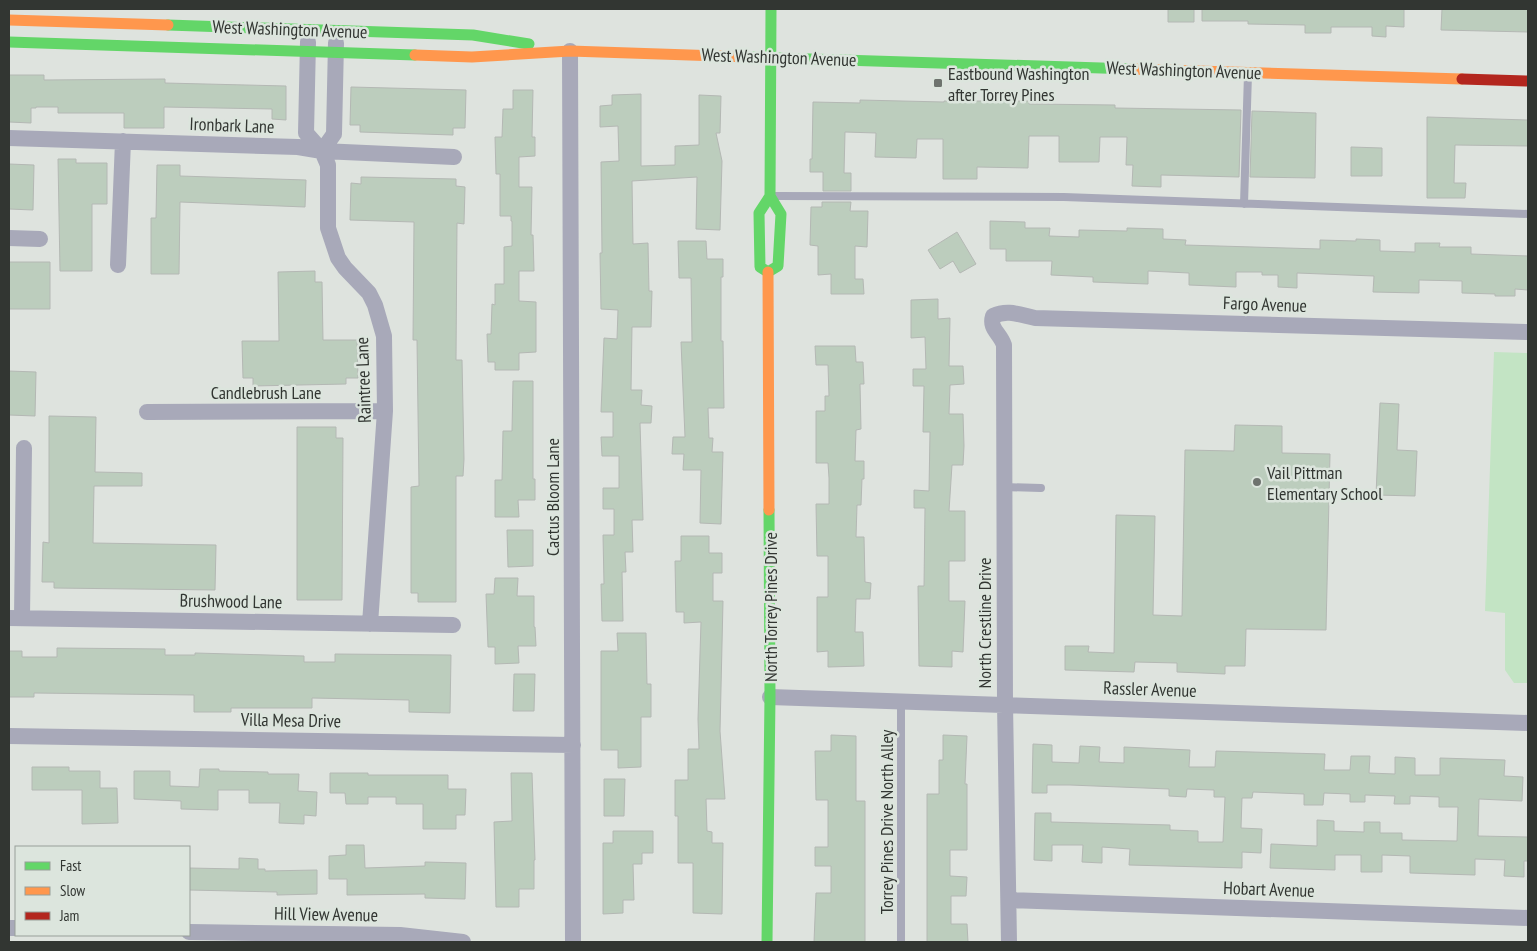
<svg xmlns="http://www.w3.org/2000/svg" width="1537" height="951" font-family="'PT Sans Narrow',sans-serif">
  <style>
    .green { fill: #c3e4c4 }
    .building { fill: #bccdbd; stroke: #b4b8b4 }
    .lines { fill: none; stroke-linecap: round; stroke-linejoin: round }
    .lane { stroke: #a8a9b9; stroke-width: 8 }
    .street { stroke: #a8a9b9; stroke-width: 16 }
    .fast { stroke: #63d668; stroke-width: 11 }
    .slow { stroke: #ff974d; stroke-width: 11 }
    .jam { stroke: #b3261e; stroke-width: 11 }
    .poi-dot { fill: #6e736e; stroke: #dce5dd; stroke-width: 2 }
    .labels { text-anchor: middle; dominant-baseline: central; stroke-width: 5; stroke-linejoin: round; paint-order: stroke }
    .street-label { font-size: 18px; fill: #323632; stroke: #dce5dd }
    .poi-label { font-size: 18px; fill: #323632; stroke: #dce5dd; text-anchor: start }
  </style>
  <rect width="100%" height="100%" fill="#dee3de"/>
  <path class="green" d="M1494 352 1528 353V683H1514L1505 670V613L1485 611Z"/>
  <path class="building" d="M1168 9H1194V22H1168Z
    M1202 9H1404V27L1386 26V37L1372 36V27H1331V33H1305V25L1248 24V21H1202Z
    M1442 9H1528V32L1441 30Z
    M9 75H44V80L165 79V83L286 86V120L272 119V109L164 107V128H124V113H58V107H36V108H31V123L9 122Z
    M351 87 466 90 465 128H453V135L360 132V125H350Z
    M513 90H533L532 137H535V156L519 157V187H532L531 235H533L534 271H519V301L536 302V352L519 353V370H495V362H488L487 334H491L492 304 495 305V284H504V247L512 246V221H511V216H500V174H496L495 137H502L503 109H513Z
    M641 94V166L675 165V146L699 145V95L721 96 720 133H716L722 161 720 230 696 229 697 177 632 181 633 244 648 243 649 291H652L651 327H632L631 390H642L641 405 652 406 651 423H640L643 520H632L633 552H625L626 572H622L623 621H602L601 584H604L603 535H614V509H603V488H619V456H602L601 437H613V412H601L604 338 617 339 618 310 601 309 600 253H602L601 162 619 161 618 126 600 127V106L612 105V95Z
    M860 100 944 102V101H1029V104L1115 105V108L1241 110 1239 177 1161 175V187L1132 186 1133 165H1126L1127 137H1100L1099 162H1059V136H1029L1028 168 977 167V179H943V139H917L916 158 875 157 876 133 845 132 844 173H851V191H823V172H810V159H812L813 102 860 103Z
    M1252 111 1316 113 1315 178 1250 177Z
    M1427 117 1528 120V146L1455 145 1454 183H1466L1465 198H1427Z
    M1351 147 1382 148V176H1351Z
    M58 159H76V163H107V204H92V271H60Z
    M9 164 34 165 33 210 9 209Z
    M157 165H180V176L306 180 305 207 180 202 179 274H151V218H156Z
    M361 177 456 179V186L465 187 464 224 457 223 456 360H462L464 459 463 476H456V602H418V593H411V487L419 486 417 340H413L414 222 350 220 351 183 361 184Z
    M822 202H851L850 211H868L867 247 855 246V279H863L864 294H831V274L818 275V246L810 245 811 207H822Z
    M990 221 1025 222V228H1050L1049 236 1079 237V230L1127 231V228L1163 229V239L1186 240 1185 245 1320 249V240L1356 241V239L1380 240V251L1415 252V243H1440L1439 247H1471V254L1528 256V290L1515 289V296H1495V294L1462 293V281L1419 280V293L1373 292 1374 276 1297 273V288L1278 287V275H1262V272H1236V287L1189 285V273L1148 271V284L1093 282V277L1051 275 1052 261H1006V249H990Z
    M957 232 976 264 960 273 953 261 940 269 928 250Z
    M678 241H706L707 259H723V277H721V341H723L724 408H708L709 438H713L712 452H723L721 524 700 523 701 470H683L684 454H672L673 437H685L681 342H692L691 278H679Z
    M9 262H50V309H9Z
    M315 271V282H322L323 340H357L358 378H346V384L253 386V378H243L242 341H279L278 272Z
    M938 299V319L950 318 949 366H963L964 384 950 385 949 414H963L964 446 963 465H952L949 511H965V561H949V601H965L963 652 952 651V667L919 666 918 586H924L925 508H914V490L929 491 930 432H923L924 386H913V369H926L925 337 911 338V300Z
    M815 346H855L856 362H863L864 384H860L861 429 856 430 855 461H864V479H862L861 505H857L856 537H864L865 582 871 583 870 599H856L855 632H863L864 666 828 667V651L817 652V597H828V556H817L816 504H829V478L828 463H816V411H825V396H829L828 365H816Z
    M9 371 36 372 35 416 9 415Z
    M513 381H533V479H535V500H518L519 517H495V480H502L503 431H512Z
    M1380 403 1399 404 1397 450 1417 451 1415 496 1376 495Z
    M49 416 96 417 95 472 142 473V486H94L93 543 216 545 215 590 54 588V582H42L43 542 49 543Z
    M1235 425 1282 426V453L1330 454 1326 630 1246 629 1245 666H1225V674L1177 672V663L1135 662 1134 672 1065 670V646H1089L1088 652 1114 653 1116 515 1155 516 1153 615 1182 616 1185 450 1234 451Z
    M297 427H336V438H343L342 600H297Z
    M507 530H533V566L508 567Z
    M681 536H709V553H722V573H713V601H723L720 731 725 799H706L707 831 712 832V843H723L722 914 693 913V863H678V816H675V780H688V749H699L698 719 701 622 684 623V612H676L675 561H681Z
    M495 578H518L517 596H534V627H535L536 646H518L519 663 495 664V647H488L486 594H494Z
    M617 633H646L647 684H651V717H641V767L618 768V750H601V651H618Z
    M57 648 165 649V655H195V653L304 656V662H335V654L451 655 450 713 409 712V700L312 698V708H231V712H194V695L34 693V697H9V651H22V657H57Z
    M514 674H535L534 711H513Z
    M831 735 856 736V801H865V942H814L816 893H831V866H815V847H828V800H816L815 751H831Z
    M943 735 967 736 965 784H967V850H950V876L967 877 966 896H951V924H967L968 942H927V794H939V760H943Z
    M1033 744 1052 745V762L1079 763 1080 746 1100 747 1099 762 1124 763V747L1190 750 1189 767H1215L1216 751 1325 754 1324 770H1350L1351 756H1370L1369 773 1395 774V757L1415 758V775H1440V758L1505 760 1504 776 1523 777 1522 801 1479 799 1478 836 1528 837V861H1524V877L1504 876 1505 860 1475 859V875L1410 873V856L1382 855V872H1361V855H1335V870L1270 868 1271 844 1317 846V820L1334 821V831L1364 832V822H1380V833H1402V840L1457 841 1458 807H1439V797L1410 796V804H1394L1395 796 1365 795V802H1350V794L1324 793 1323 805H1304V794L1253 792 1252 798H1242L1241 828 1262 829 1261 853 1242 852V868L1129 865 1130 849 1102 847V863L1082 862 1083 845H1052V861L1034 860 1035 813H1051V822L1170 825V830L1198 831V842H1223L1225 797H1214V790L1187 789 1186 797 1169 796V789L1070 785H1047V793H1032Z
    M32 767H69V771H100V788H117L118 823 82 824V790H32Z
    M200 769H219V771L268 772V774H299L298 791 317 792 316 816 304 815V824L279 823 280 803H249V790H218V810L181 809V801L134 799V771H170V786L199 787Z
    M330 773H368V775H448V789H466L465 815H456V829H423V804H396V797H368V804H346L345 793H330Z
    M511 773H532L535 860H534V889H519V907H496L494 822 512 821Z
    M604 779H625L624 816H604Z
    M613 831H653V853H642V864H633L634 900H623V913L603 914V843H613Z
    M346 845H364L365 868 425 866V862L466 863 465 899 425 898V894L347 895V879H329V856L346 855Z
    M239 858 258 859V869H265V871L317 870V894L277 895V892L189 890V868L239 869Z"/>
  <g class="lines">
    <path class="lane" d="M776 196 1064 197 1528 214
      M1244 204 1248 74
      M1004 487 1041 488
      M901 701V942"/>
    <path class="street" d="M308 42 306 133 322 151 328 165V228L338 258 345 268 369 293 375 305 384 336 385 411 370 624
      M570 51 573 942
      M9 138 298 147 322 151 454 157
      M322 151 334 134 336 43
      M9 238 40 239
      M118 265 123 141
      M147 412 385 411
      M9 618 453 625
      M22 618 24 448
      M770 697 1528 723
      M9 736 573 745
      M1009 900 1528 918
      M9 928H16
      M189 932 400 935 463 942
      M1009 942 1005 704 1004 345C1000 333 989 329 993 316 1008 309 1020 315 1035 318L1528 332"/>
    <path class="fast" d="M168 25 473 35 529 44
      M9 42 415 55
      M749 57 1132 69
      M768 272 778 266 781 214 770 196 771 9
      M768 272 760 267 759 213 770 196
      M767 942 770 697 769 510"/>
    <path class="slow" d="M9 20 168 25
      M415 55 472 57 570 51 749 57
      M1132 69 1462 79
      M768 272 769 510"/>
    <path class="jam" d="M1462 79 1528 81"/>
  </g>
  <g class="poi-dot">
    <rect x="933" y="78" width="10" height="10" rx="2.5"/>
    <circle cx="1257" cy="482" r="5"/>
  </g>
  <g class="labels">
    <g class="street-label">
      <text transform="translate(290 29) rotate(2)">West Washington Avenue</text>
      <text transform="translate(779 57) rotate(2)">West Washington Avenue</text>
      <text transform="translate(1184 70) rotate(2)">West Washington Avenue</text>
      <text transform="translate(232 125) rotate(2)">Ironbark Lane</text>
      <text transform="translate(1265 304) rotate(2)">Fargo Avenue</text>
      <text transform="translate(363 380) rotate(-92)">Raintree Lane</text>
      <text x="266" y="392">Candlebrush Lane</text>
      <text transform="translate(552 497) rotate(-90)">Cactus Bloom Lane</text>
      <text transform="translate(231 601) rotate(1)">Brushwood Lane</text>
      <text transform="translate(770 607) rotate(-90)">North Torrey Pines Drive</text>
      <text transform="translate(984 623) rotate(-90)">North Crestline Drive</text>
      <text transform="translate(1150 689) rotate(2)">Rassler Avenue</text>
      <text transform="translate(291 720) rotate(1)">Villa Mesa Drive</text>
      <text transform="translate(886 822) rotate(-90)">Torrey Pines Drive North Alley</text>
      <text transform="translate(1269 889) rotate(2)">Hobart Avenue</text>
      <text transform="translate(326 914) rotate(1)">Hill View Avenue</text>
    </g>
    <g class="poi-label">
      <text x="948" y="73">Eastbound Washington<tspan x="948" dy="21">after Torrey Pines</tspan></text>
      <text x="1267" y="472">Vail Pittman<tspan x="1267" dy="21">Elementary School</tspan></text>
    </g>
  </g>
  <rect width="1537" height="951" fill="none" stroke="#323632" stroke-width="20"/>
  <rect x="15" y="846" width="175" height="90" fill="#dce5dd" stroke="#989f99"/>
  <rect x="25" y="862" width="25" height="8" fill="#63d668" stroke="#989f99"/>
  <text x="60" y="871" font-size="15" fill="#323632">Fast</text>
  <rect x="25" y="887" width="25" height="8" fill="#ff974d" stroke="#989f99"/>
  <text x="60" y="896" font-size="15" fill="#323632">Slow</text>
  <rect x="25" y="912" width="25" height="8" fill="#b3261e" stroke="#989f99"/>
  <text x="60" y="921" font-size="15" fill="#323632">Jam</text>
</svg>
